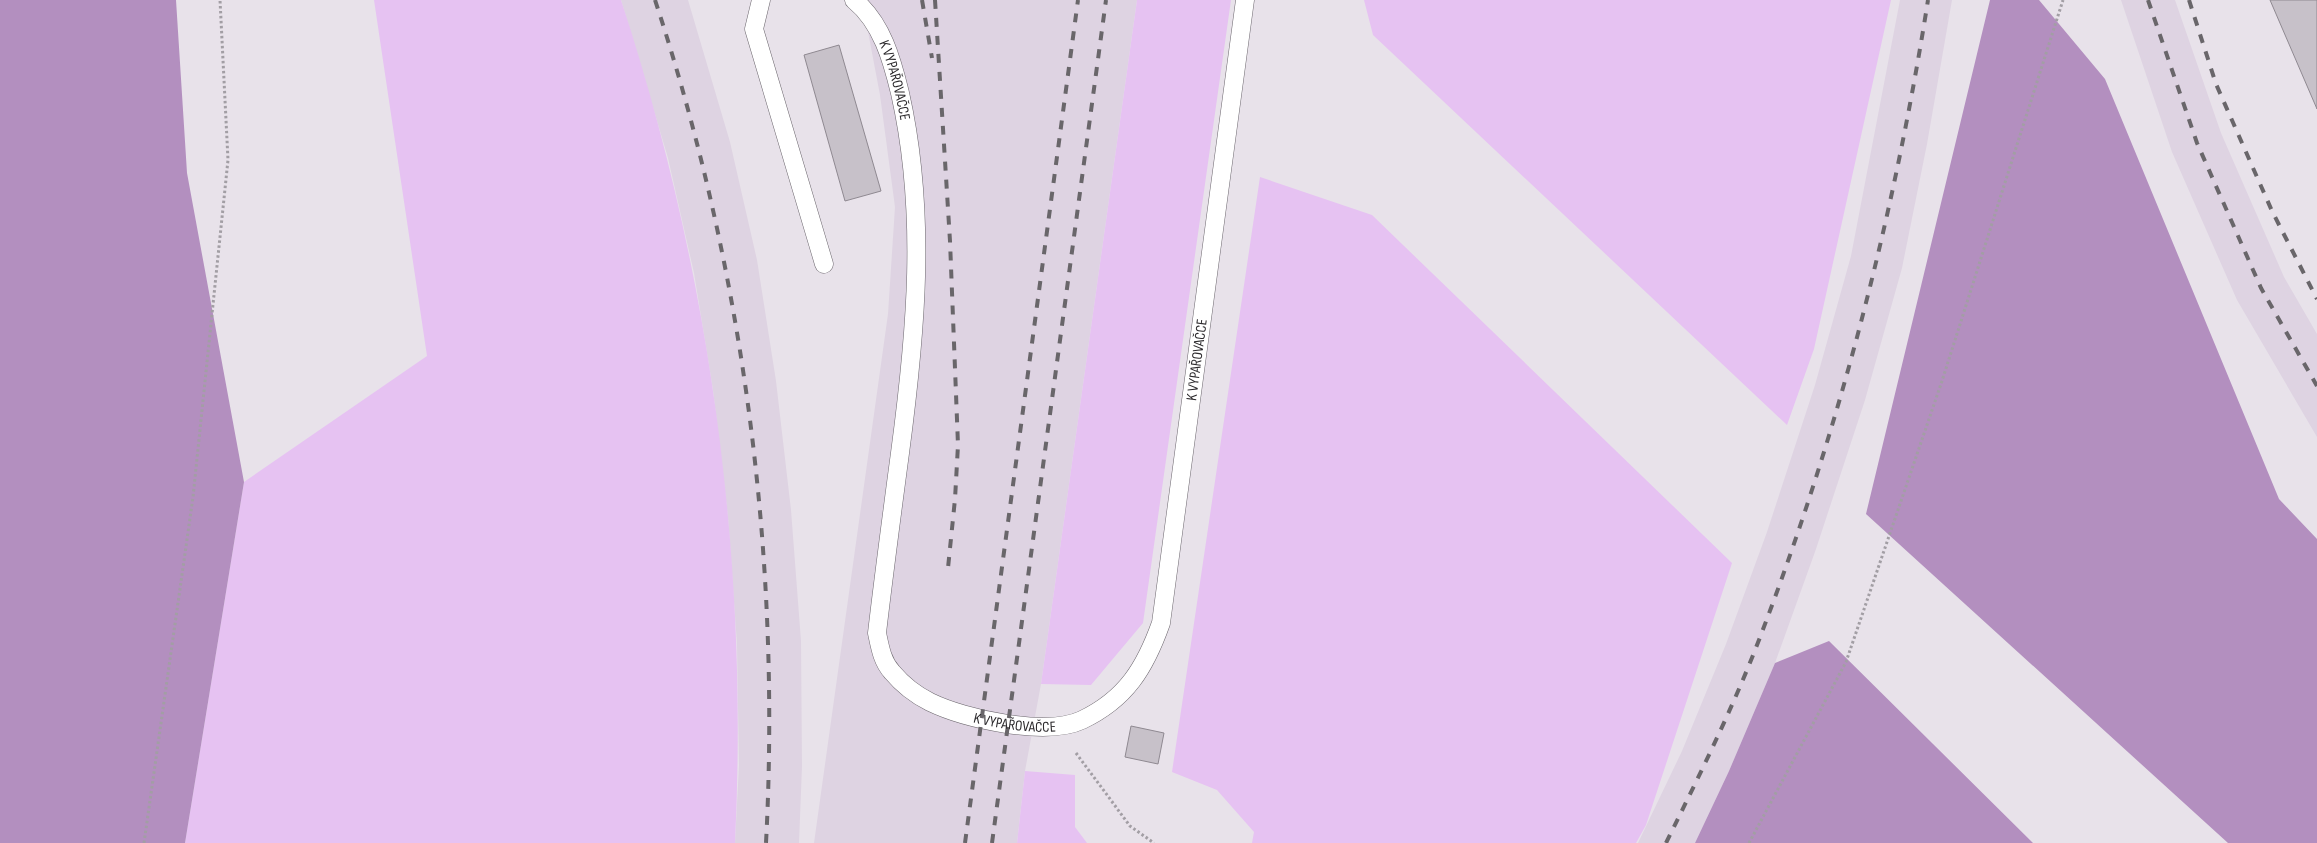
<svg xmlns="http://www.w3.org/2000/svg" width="2317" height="843" font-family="'Sofia Sans Condensed',sans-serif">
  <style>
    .built { fill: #ded3e2 }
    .green { fill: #e6c2f2 }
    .forest { fill: #b38fbf }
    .building { fill: #c7c1c9; stroke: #8f8991 }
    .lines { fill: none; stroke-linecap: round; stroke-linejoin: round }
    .lane-casing { stroke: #6b666d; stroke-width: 19 }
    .path { stroke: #a29ea4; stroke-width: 3; stroke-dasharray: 2.5 2.5; stroke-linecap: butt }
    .lane { stroke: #fff; stroke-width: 18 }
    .rail { stroke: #69666a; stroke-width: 4; stroke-dasharray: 9 9; stroke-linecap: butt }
    .labels { text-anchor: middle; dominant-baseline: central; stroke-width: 4; stroke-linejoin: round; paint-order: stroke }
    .street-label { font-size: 15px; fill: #2c2a2d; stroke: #e8e2ea }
  </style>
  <rect width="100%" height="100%" fill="#e8e2ea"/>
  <path class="built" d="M621 0H688L730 142 757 260 776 381 791 510 801 641 802 766 799 843H735L739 765 737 644 728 517 713 390 694 273 668 158Z
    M862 0H1137L1041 684 1025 771 1017 843H814L888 314 895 207 880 95Z
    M1900 0H1952L1927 144 1902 268 1865 400 1816 549 1775 663 1729 771 1695 843H1638L1682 751 1726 644 1767 532 1815 385 1851 256Z
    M2121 0H2175L2221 133 2284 277 2317 334V437L2237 300 2172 152Z"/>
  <path class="green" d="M374 0H621C710 271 749 558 735 843H185L244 482 427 356Z
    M1137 0H1231L1143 623 1091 685 1041 684Z
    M1364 0H1891L1814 349 1787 425 1373 35Z
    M1260 177 1372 215 1732 563 1646 825 1636 843H1252L1254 832 1217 790 1172 772Z
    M1025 771 1075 775V827L1087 843H1017Z"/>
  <path class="forest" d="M0 0H176L187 173 244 482 185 843H0Z
    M1990 0H2039L2105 79 2279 499 2317 539V843H2228L1866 514Z
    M1829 641 2033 843H1695L1729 771 1775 663Z"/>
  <path class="building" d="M2270 0H2317V109Z
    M839 45 881 191 845 201 804 55Z
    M1131 726 1164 733 1158 764 1125 757Z"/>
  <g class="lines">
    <defs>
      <g id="lane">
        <path d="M761 0 754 29 824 264"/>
        <path id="s1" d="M854 0C882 23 892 60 900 93 927 213 916 333 900 453 892 513 884 573 877 633 880 647 882 661 892 672 902 684 916 695 930 702 965 719 1046 737 1082 720 1126 699 1145 668 1161 623L1245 0"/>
      </g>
    </defs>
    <use href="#lane" class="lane-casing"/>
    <path class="path" d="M1076 753 1130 826 1154 843
      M144 843 193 497 228 160 220 0
      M1749 843 1846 662 1942 381 2063 0"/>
    <use href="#lane" class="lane"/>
    <path class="rail" d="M655 0C744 270 781 559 766 843
      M922 0 932 58
      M935 0 950 241 958 445 955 499 948 568
      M2148 0 2197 143 2261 288 2317 386
      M2189 0 2216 84 2272 211 2317 299
      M965 843 1078 0
      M992 843 1106 0
      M1666 843C1700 774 1735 704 1762 632 1840 427 1894 216 1928 0"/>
  </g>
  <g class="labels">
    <g class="street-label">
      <text stroke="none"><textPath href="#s1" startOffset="92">K VYPAŘOVAČCE</textPath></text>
      <text stroke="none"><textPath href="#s1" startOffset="1291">K VYPAŘOVAČCE</textPath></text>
      <text stroke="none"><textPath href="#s1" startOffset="828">K VYPAŘOVAČCE</textPath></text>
    </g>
  </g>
</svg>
